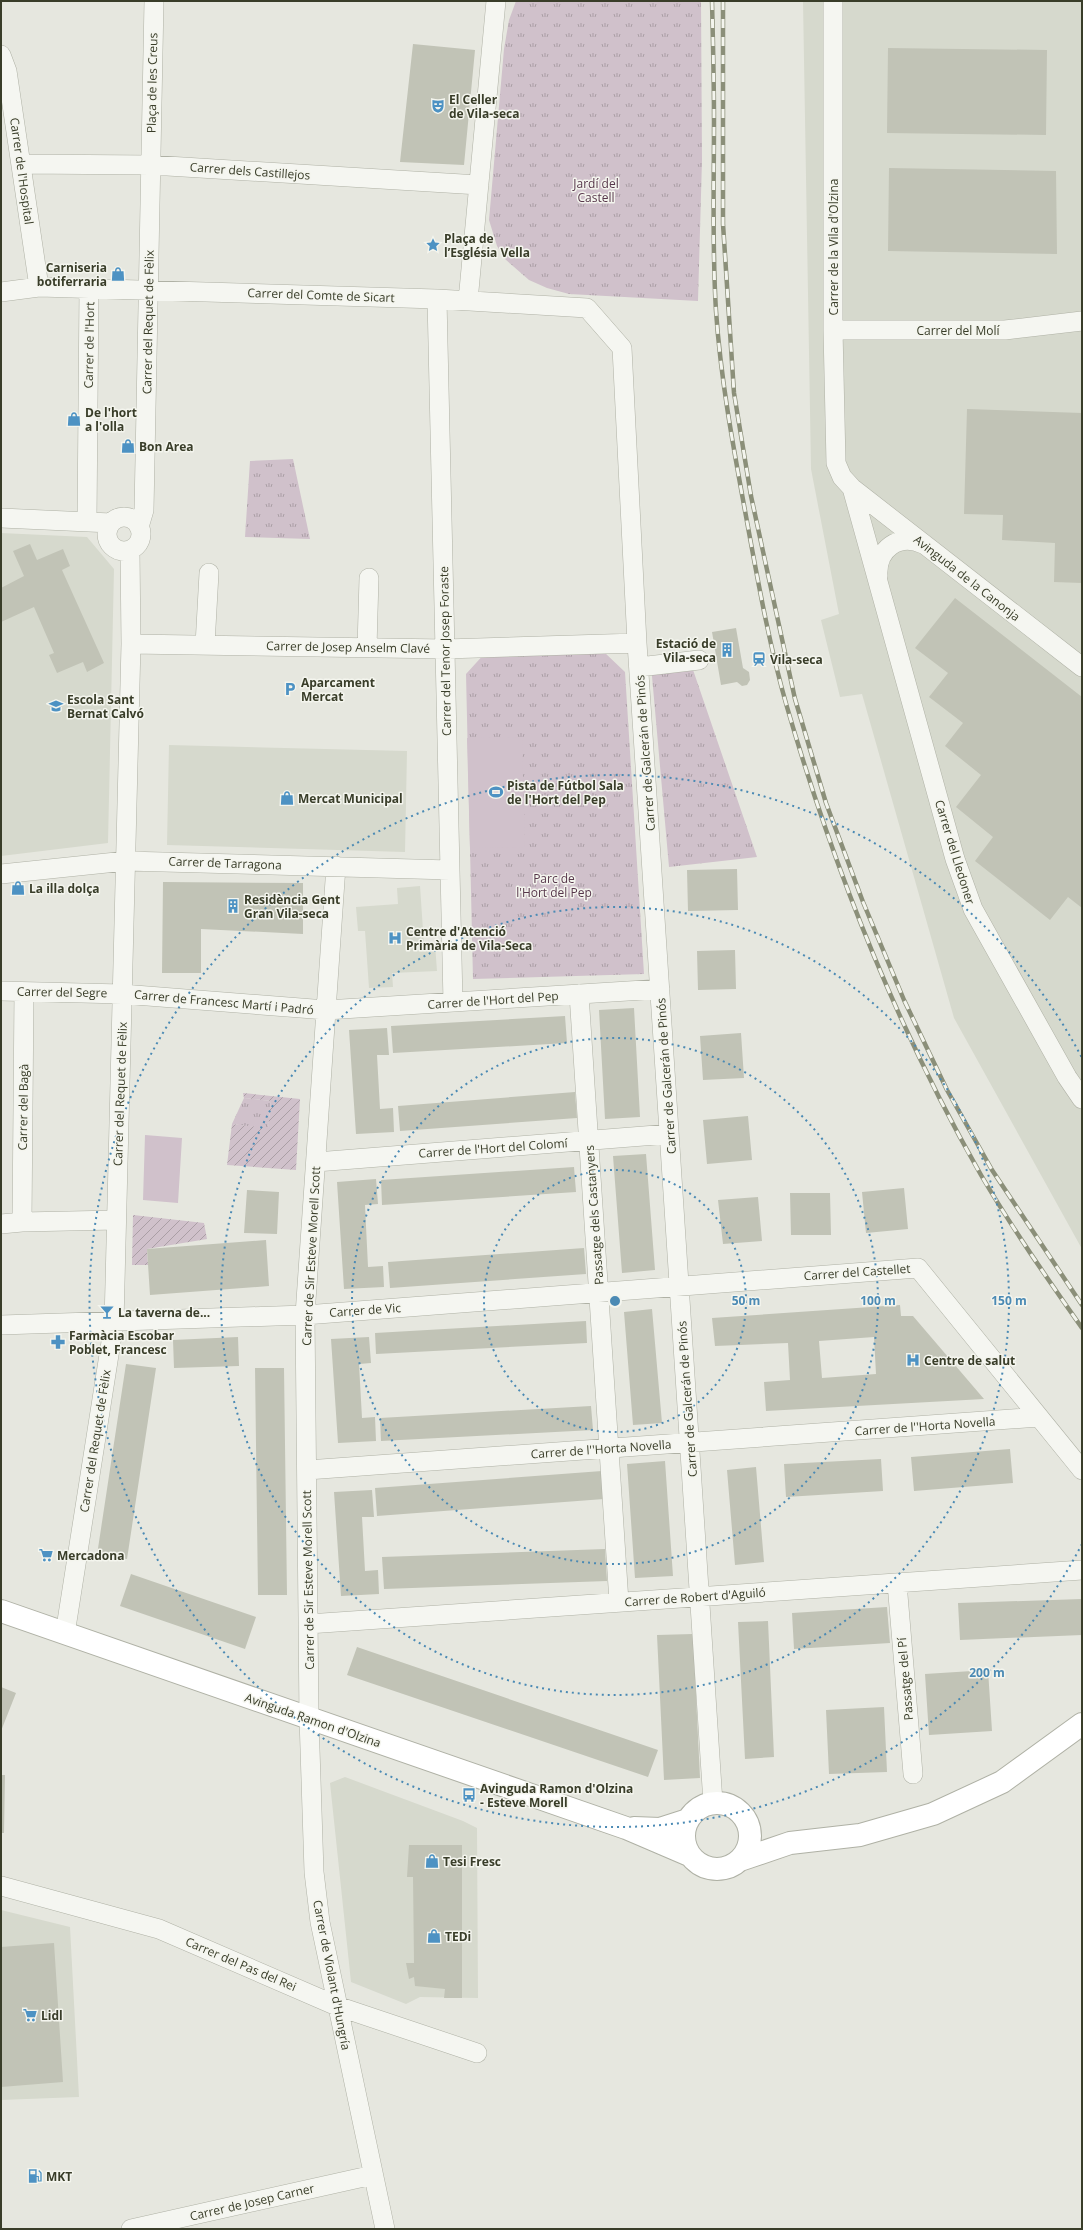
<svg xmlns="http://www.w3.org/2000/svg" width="1083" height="2230" font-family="'Open Sans',sans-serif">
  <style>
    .built { fill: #d6d9cd }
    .park { fill: url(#park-tufts) }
    .garden { fill: url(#garden-furrows) }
    .pitch { fill: #d0c1cb }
    .building { fill: #c1c3b6; fill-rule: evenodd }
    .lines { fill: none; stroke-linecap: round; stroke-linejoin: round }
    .street-casing { stroke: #afb1a5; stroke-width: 20 }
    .secondary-casing { stroke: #afb1a5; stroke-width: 24 }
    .street { stroke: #f5f6f1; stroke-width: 19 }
    .secondary { stroke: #fff; stroke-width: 22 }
    .rail-casing { stroke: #8b8f79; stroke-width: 4.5 }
    .rail { stroke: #f4f5ee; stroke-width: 3; stroke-dasharray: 9; stroke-linecap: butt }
    .ring { fill: none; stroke: #4b8ab4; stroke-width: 2; stroke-dasharray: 2 4 }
    .labels { text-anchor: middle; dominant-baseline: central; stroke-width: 3; stroke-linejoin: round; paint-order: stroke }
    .street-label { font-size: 12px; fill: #393d29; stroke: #f4f5ee }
    .poi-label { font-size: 12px; font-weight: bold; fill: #393d29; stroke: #f4f5ee; text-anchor: start }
    .park-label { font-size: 12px; fill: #57374b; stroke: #f4f5ee }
    .centre { fill: #4b8ab4; stroke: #f4f5ee; stroke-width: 2 }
    .ring-label { font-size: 12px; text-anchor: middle; font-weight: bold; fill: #4b8ab4; stroke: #f4f5ee; stroke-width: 3; stroke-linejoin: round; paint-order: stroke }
  </style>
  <defs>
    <pattern id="park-tufts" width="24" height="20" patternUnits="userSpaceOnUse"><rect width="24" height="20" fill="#d0c1cb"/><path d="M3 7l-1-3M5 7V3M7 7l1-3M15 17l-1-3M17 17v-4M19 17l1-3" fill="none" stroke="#aa9ea5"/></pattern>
    <pattern id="garden-furrows" width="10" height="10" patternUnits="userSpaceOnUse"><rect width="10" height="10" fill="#d0c1cb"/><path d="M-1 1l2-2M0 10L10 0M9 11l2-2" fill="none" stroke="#aa9ea5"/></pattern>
  </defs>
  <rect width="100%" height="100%" fill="#e6e7df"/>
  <path class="built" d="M803 1H1082V1249L954 1018 862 694 840 697 821 620 839 614 811 469Z
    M1 533 87 537 114 569 108 843 1 856Z
    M169 745 407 751 405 852 167 845Z
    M420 886 424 945 435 944 437 971 392 973 393 987 369 988 365 931H358L356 907 398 904 397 888Z
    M345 1777 463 1821 477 1828 478 1998 420 1997 406 2004 351 1982 330 1783Z
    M1 1910 70 1927 79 2097 1 2100Z"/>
  <path class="park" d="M516 1H701L702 160 698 301 569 294 547 288 529 280 505 259 497 246 489 220 504 49 509 20Z
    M293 459 310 539 245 537 250 461Z
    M486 652H604L625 672 644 974 473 979 466 674Z
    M690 661 757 857 669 867 651 665Z
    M244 1098 271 1101 268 1129 232 1124Z"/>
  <path class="garden" d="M243 1093 300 1099 296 1170 227 1165 232 1124 268 1128 271 1101 244 1098Z
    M133 1215 204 1223 207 1239 147 1249 148 1265H132Z"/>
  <path class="pitch" d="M522 737 525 847 470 848 467 738Z
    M145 1135 182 1138 178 1203 143 1200Z"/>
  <path class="building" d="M413 44 475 50 464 165 400 162Z
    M888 48 1047 50 1046 135 887 133Z
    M889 168 1056 171 1057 254 888 251Z
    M967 409 1082 413V583L1054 582 1055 543 1002 540 1003 515 964 514Z
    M30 544 37 560 63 549 70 566 62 570 104 663 87 672 83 662 57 673 49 655 54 653 34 607 1 622V588L24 576 13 551Z
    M955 598 1082 697V908L1068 897 1050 920 975 861 993 837 956 807 981 775 945 746 963 723 929 697 948 673 915 648Z
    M736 628 743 668 749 672 750 680 747 685 742 686 737 682 721 685 712 632Z
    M737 869 738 910 688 911 687 870Z
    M163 882 303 883V934L201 929V973H162Z
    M735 950 736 989 698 990 697 951Z
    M634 1008 640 1117 605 1119 599 1010Z
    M565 1016 567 1043 393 1053 391 1026Z
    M387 1028 389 1055H377L380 1109 393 1108 394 1132 356 1134 349 1030Z
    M741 1033 744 1078 703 1080 700 1036Z
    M575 1092 577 1118 400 1131 398 1106Z
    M748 1116 752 1160 707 1164 703 1120Z
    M646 1154 655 1270 622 1273 613 1156Z
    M574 1167 576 1192 382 1205 381 1180Z
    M376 1179 378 1204 365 1205 368 1267 383 1266 384 1287 344 1289 337 1182Z
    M904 1188 908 1229 866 1233 862 1192Z
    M247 1190 279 1192 277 1234 244 1233Z
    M790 1193H830L831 1235H791Z
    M758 1197 762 1241 723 1244 718 1200Z
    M266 1240 269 1286 150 1295 147 1249Z
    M584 1248 586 1274 390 1288 388 1262Z
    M900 1305 901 1316H913L984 1399 766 1411 764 1382 790 1380 788 1343 715 1346 712 1318ZM874 1337 876 1374 822 1378 819 1341Z
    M652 1309 662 1423 633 1425 624 1312Z
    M586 1321 587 1343 376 1354 375 1333Z
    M238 1337 239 1366 174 1368 173 1340Z
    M369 1337 371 1363 359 1364 362 1418 375 1417 376 1441 338 1443 331 1339Z
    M126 1364 156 1368 127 1559 97 1555Z
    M255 1368H284L287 1595H258Z
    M591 1406 593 1430 381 1441 380 1418Z
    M1010 1449 1013 1483 914 1491 911 1457Z
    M881 1459 883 1491 786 1497 784 1464Z
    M665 1461 673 1576 635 1578 627 1464Z
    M756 1467 764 1562 735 1565 727 1470Z
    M602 1471 604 1499 377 1516 375 1488Z
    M372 1490 374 1517H362L365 1571 378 1570 379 1594 341 1596 334 1492Z
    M605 1549 607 1581 384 1589 382 1557Z
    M131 1574 256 1617 245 1649 120 1606Z
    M1082 1599V1635L960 1640 958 1603Z
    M887 1607 890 1643 794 1649 792 1613Z
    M768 1621 774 1757 745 1759 738 1622Z
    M693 1634 700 1778 664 1780 657 1635Z
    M357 1647 658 1750 648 1777 347 1675Z
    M988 1670 992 1731 929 1735 925 1674Z
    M1 1687 16 1693 1 1731Z
    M884 1707 887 1772 829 1774 826 1710Z
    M1 1775H5L4 1833H1Z
    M409 1845H462V1998H444L445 1989 415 1986 414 1977 409 1979 406 1963H414L413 1877H407Z
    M54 1943 63 2082 1 2087V1947Z"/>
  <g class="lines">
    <defs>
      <path id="street" d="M833 1V330L836 463 842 477 852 488 1082 667
        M1 55 7 71 39 287
        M21 164 151 165 479 185
        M1 292 39 287 437 299 587 308 622 348 637 643 713 1803
        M437 299 453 1002
        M468 301 496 1
        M833 330H1005L1082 321
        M852 488 955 859 973 909 1067 1077 1082 1099
        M107 534a17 17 0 1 1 34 0a17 17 0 1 1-34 0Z
        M1 518 111 523
        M87 521 89 289
        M139 527 144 510 154 1
        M878 576C876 549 899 533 923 544
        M131 644 445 649 637 643
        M205 645 209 573
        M367 648 369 578
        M639 667 699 660
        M336 866 305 1315 309 1718 314 1872 320 1922 385 2229
        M1 874 126 861 450 870
        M1 991 122 994 326 1010 660 989
        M579 994 619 1602
        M316 1162 669 1134
        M22 1222 24 992
        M1 1224 22 1222 116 1220
        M1 1325 305 1315 918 1268 1082 1470
        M307 1470 1039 1417
        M897 1583 913 1774
        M308 1624 1082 1570
        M65 1634 114 1323 131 644 130 551
        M1 1886 159 1929 337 2006 477 2053
        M131 2229 373 2175"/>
      <path id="secondary" d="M1 1611 626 1828 689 1855
        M684 1836a33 33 0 1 1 66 0a33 33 0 1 1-66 0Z
        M634 1828 660 1829 688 1820
        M740 1860 790 1843 860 1835 933 1814 1002 1782 1082 1724"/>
    </defs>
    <use href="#street" class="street-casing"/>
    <use href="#secondary" class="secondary-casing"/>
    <use href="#street" class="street"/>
    <use href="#secondary" class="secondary"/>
    <defs>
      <path id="rail" d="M712 1C713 41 714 81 714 121 714 185 712 248 716 311 721 384 735 456 748 527 759 587 770 648 787 707 834 869 897 1028 981 1175 1012 1228 1047 1278 1082 1328
        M723 1V224L734 393 751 496 795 699 826 803 863 902 904 1000 947 1090 992 1170 1082 1305"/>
    </defs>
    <use href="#rail" class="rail-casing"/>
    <use href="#rail" class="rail"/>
  </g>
  <g class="ring">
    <circle cx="615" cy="1301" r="131"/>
    <circle cx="615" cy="1301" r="263"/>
    <circle cx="615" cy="1301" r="394"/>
    <path d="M1082 1544A526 526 0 1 1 1082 1058"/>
  </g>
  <defs>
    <symbol id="theatre-bare" viewBox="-9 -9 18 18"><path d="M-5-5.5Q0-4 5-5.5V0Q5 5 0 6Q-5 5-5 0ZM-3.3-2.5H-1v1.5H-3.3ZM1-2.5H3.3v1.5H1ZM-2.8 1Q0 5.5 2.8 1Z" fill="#4d92c3" stroke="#f4f5ee" stroke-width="2.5" paint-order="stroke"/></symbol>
    <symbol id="sight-bare" viewBox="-9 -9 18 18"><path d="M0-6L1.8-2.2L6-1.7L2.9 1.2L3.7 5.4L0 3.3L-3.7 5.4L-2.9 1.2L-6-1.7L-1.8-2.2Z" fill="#4d92c3" stroke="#f4f5ee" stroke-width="2.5" paint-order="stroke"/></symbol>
    <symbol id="shop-bare" viewBox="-9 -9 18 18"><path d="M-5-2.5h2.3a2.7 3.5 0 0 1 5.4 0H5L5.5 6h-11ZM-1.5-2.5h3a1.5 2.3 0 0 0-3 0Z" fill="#4d92c3" stroke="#f4f5ee" stroke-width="2.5" paint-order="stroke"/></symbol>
    <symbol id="building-bare" viewBox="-9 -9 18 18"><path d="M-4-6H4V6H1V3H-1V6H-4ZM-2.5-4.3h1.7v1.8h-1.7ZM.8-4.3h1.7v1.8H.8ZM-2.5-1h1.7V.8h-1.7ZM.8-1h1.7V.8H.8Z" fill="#4d92c3" stroke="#f4f5ee" stroke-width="2.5" paint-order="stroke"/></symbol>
    <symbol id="station-bare" viewBox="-9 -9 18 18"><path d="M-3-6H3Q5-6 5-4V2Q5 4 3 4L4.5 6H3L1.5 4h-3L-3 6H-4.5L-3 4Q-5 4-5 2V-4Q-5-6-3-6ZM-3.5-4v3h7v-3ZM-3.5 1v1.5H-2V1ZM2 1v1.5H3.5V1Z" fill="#4d92c3" stroke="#f4f5ee" stroke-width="2.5" paint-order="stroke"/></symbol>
    <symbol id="parking-bare" viewBox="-9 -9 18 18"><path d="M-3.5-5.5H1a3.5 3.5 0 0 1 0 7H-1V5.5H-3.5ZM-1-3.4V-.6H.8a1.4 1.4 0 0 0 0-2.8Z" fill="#4d92c3" stroke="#f4f5ee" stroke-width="2.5" paint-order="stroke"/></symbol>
    <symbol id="school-bare" viewBox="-9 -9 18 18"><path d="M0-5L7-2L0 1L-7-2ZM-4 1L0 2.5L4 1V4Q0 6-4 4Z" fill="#4d92c3" stroke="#f4f5ee" stroke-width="2.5" paint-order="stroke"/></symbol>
    <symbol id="stadium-bare" viewBox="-9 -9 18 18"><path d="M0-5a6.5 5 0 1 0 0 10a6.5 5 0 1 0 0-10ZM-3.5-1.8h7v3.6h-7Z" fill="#4d92c3" stroke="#f4f5ee" stroke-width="2.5" paint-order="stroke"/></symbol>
    <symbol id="hospital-bare" viewBox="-9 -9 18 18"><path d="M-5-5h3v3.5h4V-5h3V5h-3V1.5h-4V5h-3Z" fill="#4d92c3" stroke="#f4f5ee" stroke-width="2.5" paint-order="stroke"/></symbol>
    <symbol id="bar-bare" viewBox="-9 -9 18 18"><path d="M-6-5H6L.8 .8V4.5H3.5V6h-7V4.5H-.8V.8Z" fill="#4d92c3" stroke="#f4f5ee" stroke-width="2.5" paint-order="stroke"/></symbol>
    <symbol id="pharmacy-bare" viewBox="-9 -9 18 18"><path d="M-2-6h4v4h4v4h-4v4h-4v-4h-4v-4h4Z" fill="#4d92c3" stroke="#f4f5ee" stroke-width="2.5" paint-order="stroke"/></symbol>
    <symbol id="supermarket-bare" viewBox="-9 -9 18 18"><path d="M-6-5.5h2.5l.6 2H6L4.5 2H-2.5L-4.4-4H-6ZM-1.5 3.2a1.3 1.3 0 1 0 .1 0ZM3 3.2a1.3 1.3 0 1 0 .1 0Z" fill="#4d92c3" stroke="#f4f5ee" stroke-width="2.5" paint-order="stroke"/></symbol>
    <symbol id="bus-bare" viewBox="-9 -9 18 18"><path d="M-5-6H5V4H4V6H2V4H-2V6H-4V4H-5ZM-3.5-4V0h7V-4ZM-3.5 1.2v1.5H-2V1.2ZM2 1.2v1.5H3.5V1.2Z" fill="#4d92c3" stroke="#f4f5ee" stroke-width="2.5" paint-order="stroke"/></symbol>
    <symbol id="fuel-bare" viewBox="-9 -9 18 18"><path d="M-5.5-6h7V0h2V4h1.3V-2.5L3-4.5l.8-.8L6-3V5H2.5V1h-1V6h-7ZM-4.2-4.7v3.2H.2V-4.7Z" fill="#4d92c3" stroke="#f4f5ee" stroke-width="2.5" paint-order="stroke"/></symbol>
  </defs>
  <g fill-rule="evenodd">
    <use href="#theatre-bare" x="428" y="96" width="20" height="20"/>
    <use href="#sight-bare" x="423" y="235" width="20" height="20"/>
    <use href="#shop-bare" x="108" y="264" width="20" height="20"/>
    <use href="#shop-bare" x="64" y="409" width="20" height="20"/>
    <use href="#shop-bare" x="118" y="436" width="20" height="20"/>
    <use href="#building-bare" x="717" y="640" width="20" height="20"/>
    <use href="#station-bare" x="749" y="649" width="20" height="20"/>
    <use href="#parking-bare" x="280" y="679" width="20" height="20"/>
    <use href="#school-bare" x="46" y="696" width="20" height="20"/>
    <use href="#stadium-bare" x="486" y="782" width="20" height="20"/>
    <use href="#shop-bare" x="277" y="788" width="20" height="20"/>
    <use href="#shop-bare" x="8" y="878" width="20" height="20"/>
    <use href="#building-bare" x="223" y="896" width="20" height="20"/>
    <use href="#hospital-bare" x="385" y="928" width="20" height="20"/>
    <use href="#bar-bare" x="97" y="1302" width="20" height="20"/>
    <use href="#pharmacy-bare" x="48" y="1332" width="20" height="20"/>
    <use href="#hospital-bare" x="903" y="1350" width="20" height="20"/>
    <use href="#supermarket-bare" x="36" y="1545" width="20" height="20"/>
    <use href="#bus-bare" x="459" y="1785" width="20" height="20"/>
    <use href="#shop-bare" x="422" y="1851" width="20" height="20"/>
    <use href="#shop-bare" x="424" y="1926" width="20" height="20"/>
    <use href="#supermarket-bare" x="20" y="2005" width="20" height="20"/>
    <use href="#fuel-bare" x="25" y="2166" width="20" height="20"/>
  </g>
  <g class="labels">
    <g class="street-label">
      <text transform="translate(152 83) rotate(-89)">Plaça de les Creus</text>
      <text transform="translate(22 171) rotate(82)">Carrer de l'Hospital</text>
      <text transform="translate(250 171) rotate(4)">Carrer dels Castillejos</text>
      <text transform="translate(833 247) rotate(-90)">Carrer de la Vila d'Olzina</text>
      <text transform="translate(321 295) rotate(2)">Carrer del Comte de Sicart</text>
      <text transform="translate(148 322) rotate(-89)">Carrer del Requet de Fèlix</text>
      <text x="958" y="330">Carrer del Molí</text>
      <text transform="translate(89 345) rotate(-89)">Carrer de l'Hort</text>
      <text transform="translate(967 578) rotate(38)">Avinguda de la Canonja</text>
      <text transform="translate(348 647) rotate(1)">Carrer de Josep Anselm Clavé</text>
      <text transform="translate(445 651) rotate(-91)">Carrer del Tenor Josep Foraste</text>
      <text transform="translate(645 753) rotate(-94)">Carrer de Galcerán de Pinós</text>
      <text transform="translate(955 852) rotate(73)">Carrer del Lledoner</text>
      <text transform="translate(225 863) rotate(2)">Carrer de Tarragona</text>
      <text transform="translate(62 992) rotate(1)">Carrer del Segre</text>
      <text transform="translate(493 1000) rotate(-4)">Carrer de l'Hort del Pep</text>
      <text transform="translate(224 1002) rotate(5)">Carrer de Francesc Martí i Padró</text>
      <text transform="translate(666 1076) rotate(-94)">Carrer de Galcerán de Pinós</text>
      <text transform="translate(120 1094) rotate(-88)">Carrer del Requet de Fèlix</text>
      <text transform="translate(23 1107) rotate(-89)">Carrer del Bagà</text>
      <text transform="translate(493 1148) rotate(-4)">Carrer de l'Hort del Colomí</text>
      <text transform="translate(594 1215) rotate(-94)">Passatge dels Castanyers</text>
      <text transform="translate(311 1256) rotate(-87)">Carrer de Sir Esteve Morell Scott</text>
      <text transform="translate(857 1272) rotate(-4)">Carrer del Castellet</text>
      <text transform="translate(365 1310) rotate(-4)">Carrer de Vic</text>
      <text transform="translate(687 1399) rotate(-94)">Carrer de Galcerán de Pinós</text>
      <text transform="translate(925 1426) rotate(-4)">Carrer de l''Horta Novella</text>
      <text transform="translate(95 1441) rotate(-81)">Carrer del Requet de Fèlix</text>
      <text transform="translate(601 1449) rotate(-4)">Carrer de l''Horta Novella</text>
      <text transform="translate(308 1580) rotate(-91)">Carrer de Sir Esteve Morell Scott</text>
      <text transform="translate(695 1597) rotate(-4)">Carrer de Robert d'Aguiló</text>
      <text transform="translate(905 1679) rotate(-95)">Passatge del Pí</text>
      <text transform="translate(313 1720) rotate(19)">Avinguda Ramon d'Olzina</text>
      <text transform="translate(241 1964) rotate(23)">Carrer del Pas del Rei</text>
      <text transform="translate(332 1975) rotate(79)">Carrer de Violant d'Hungría</text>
      <text transform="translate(252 2202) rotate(-13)">Carrer de Josep Carner</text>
    </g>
    <g class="poi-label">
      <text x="449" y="99">El Celler<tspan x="449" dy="14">de Vila-seca</tspan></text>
      <text x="444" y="238">Plaça de<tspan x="444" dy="14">l’Església Vella</tspan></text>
      <text x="107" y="267" text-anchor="end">Carniseria<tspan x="107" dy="14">botiferraria</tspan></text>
      <text x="85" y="412">De l'hort<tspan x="85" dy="14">a l'olla</tspan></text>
      <text x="139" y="446">Bon Area</text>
      <text x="716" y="643" text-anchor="end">Estació de<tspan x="716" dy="14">Vila-seca</tspan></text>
      <text x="770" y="659">Vila-seca</text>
      <text x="301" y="682">Aparcament<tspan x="301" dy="14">Mercat</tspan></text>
      <text x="67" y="699">Escola Sant<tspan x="67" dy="14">Bernat Calvó</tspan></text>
      <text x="507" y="785">Pista de Fútbol Sala<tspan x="507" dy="14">de l'Hort del Pep</tspan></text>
      <text x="298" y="798">Mercat Municipal</text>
      <text x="29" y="888">La illa dolça</text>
      <text x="244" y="899">Residència Gent<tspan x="244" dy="14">Gran Vila-seca</tspan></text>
      <text x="406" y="931">Centre d'Atenció<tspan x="406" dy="14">Primària de Vila-Seca</tspan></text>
      <text x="118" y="1312">La taverna de...</text>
      <text x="69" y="1335">Farmàcia Escobar<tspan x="69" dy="14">Poblet, Francesc</tspan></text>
      <text x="924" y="1360">Centre de salut</text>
      <text x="57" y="1555">Mercadona</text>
      <text x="480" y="1788">Avinguda Ramon d'Olzina<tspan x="480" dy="14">- Esteve Morell</tspan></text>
      <text x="443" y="1861">Tesi Fresc</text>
      <text x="445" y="1936">TEDi</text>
      <text x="41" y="2015">Lidl</text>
      <text x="46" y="2176">MKT</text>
    </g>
    <g class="park-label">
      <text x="596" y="183">Jardí del<tspan x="596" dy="14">Castell</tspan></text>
      <text x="554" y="878">Parc de<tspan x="554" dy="14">l'Hort del Pep</tspan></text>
    </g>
  </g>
  <circle cx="615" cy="1301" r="6" class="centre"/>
  <g class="ring-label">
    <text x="746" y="1305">50 m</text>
    <text x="878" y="1305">100 m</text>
    <text x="1009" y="1305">150 m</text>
    <text x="987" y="1677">200 m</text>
  </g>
  <rect width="1083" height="2230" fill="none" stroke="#393d29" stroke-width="4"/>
</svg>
